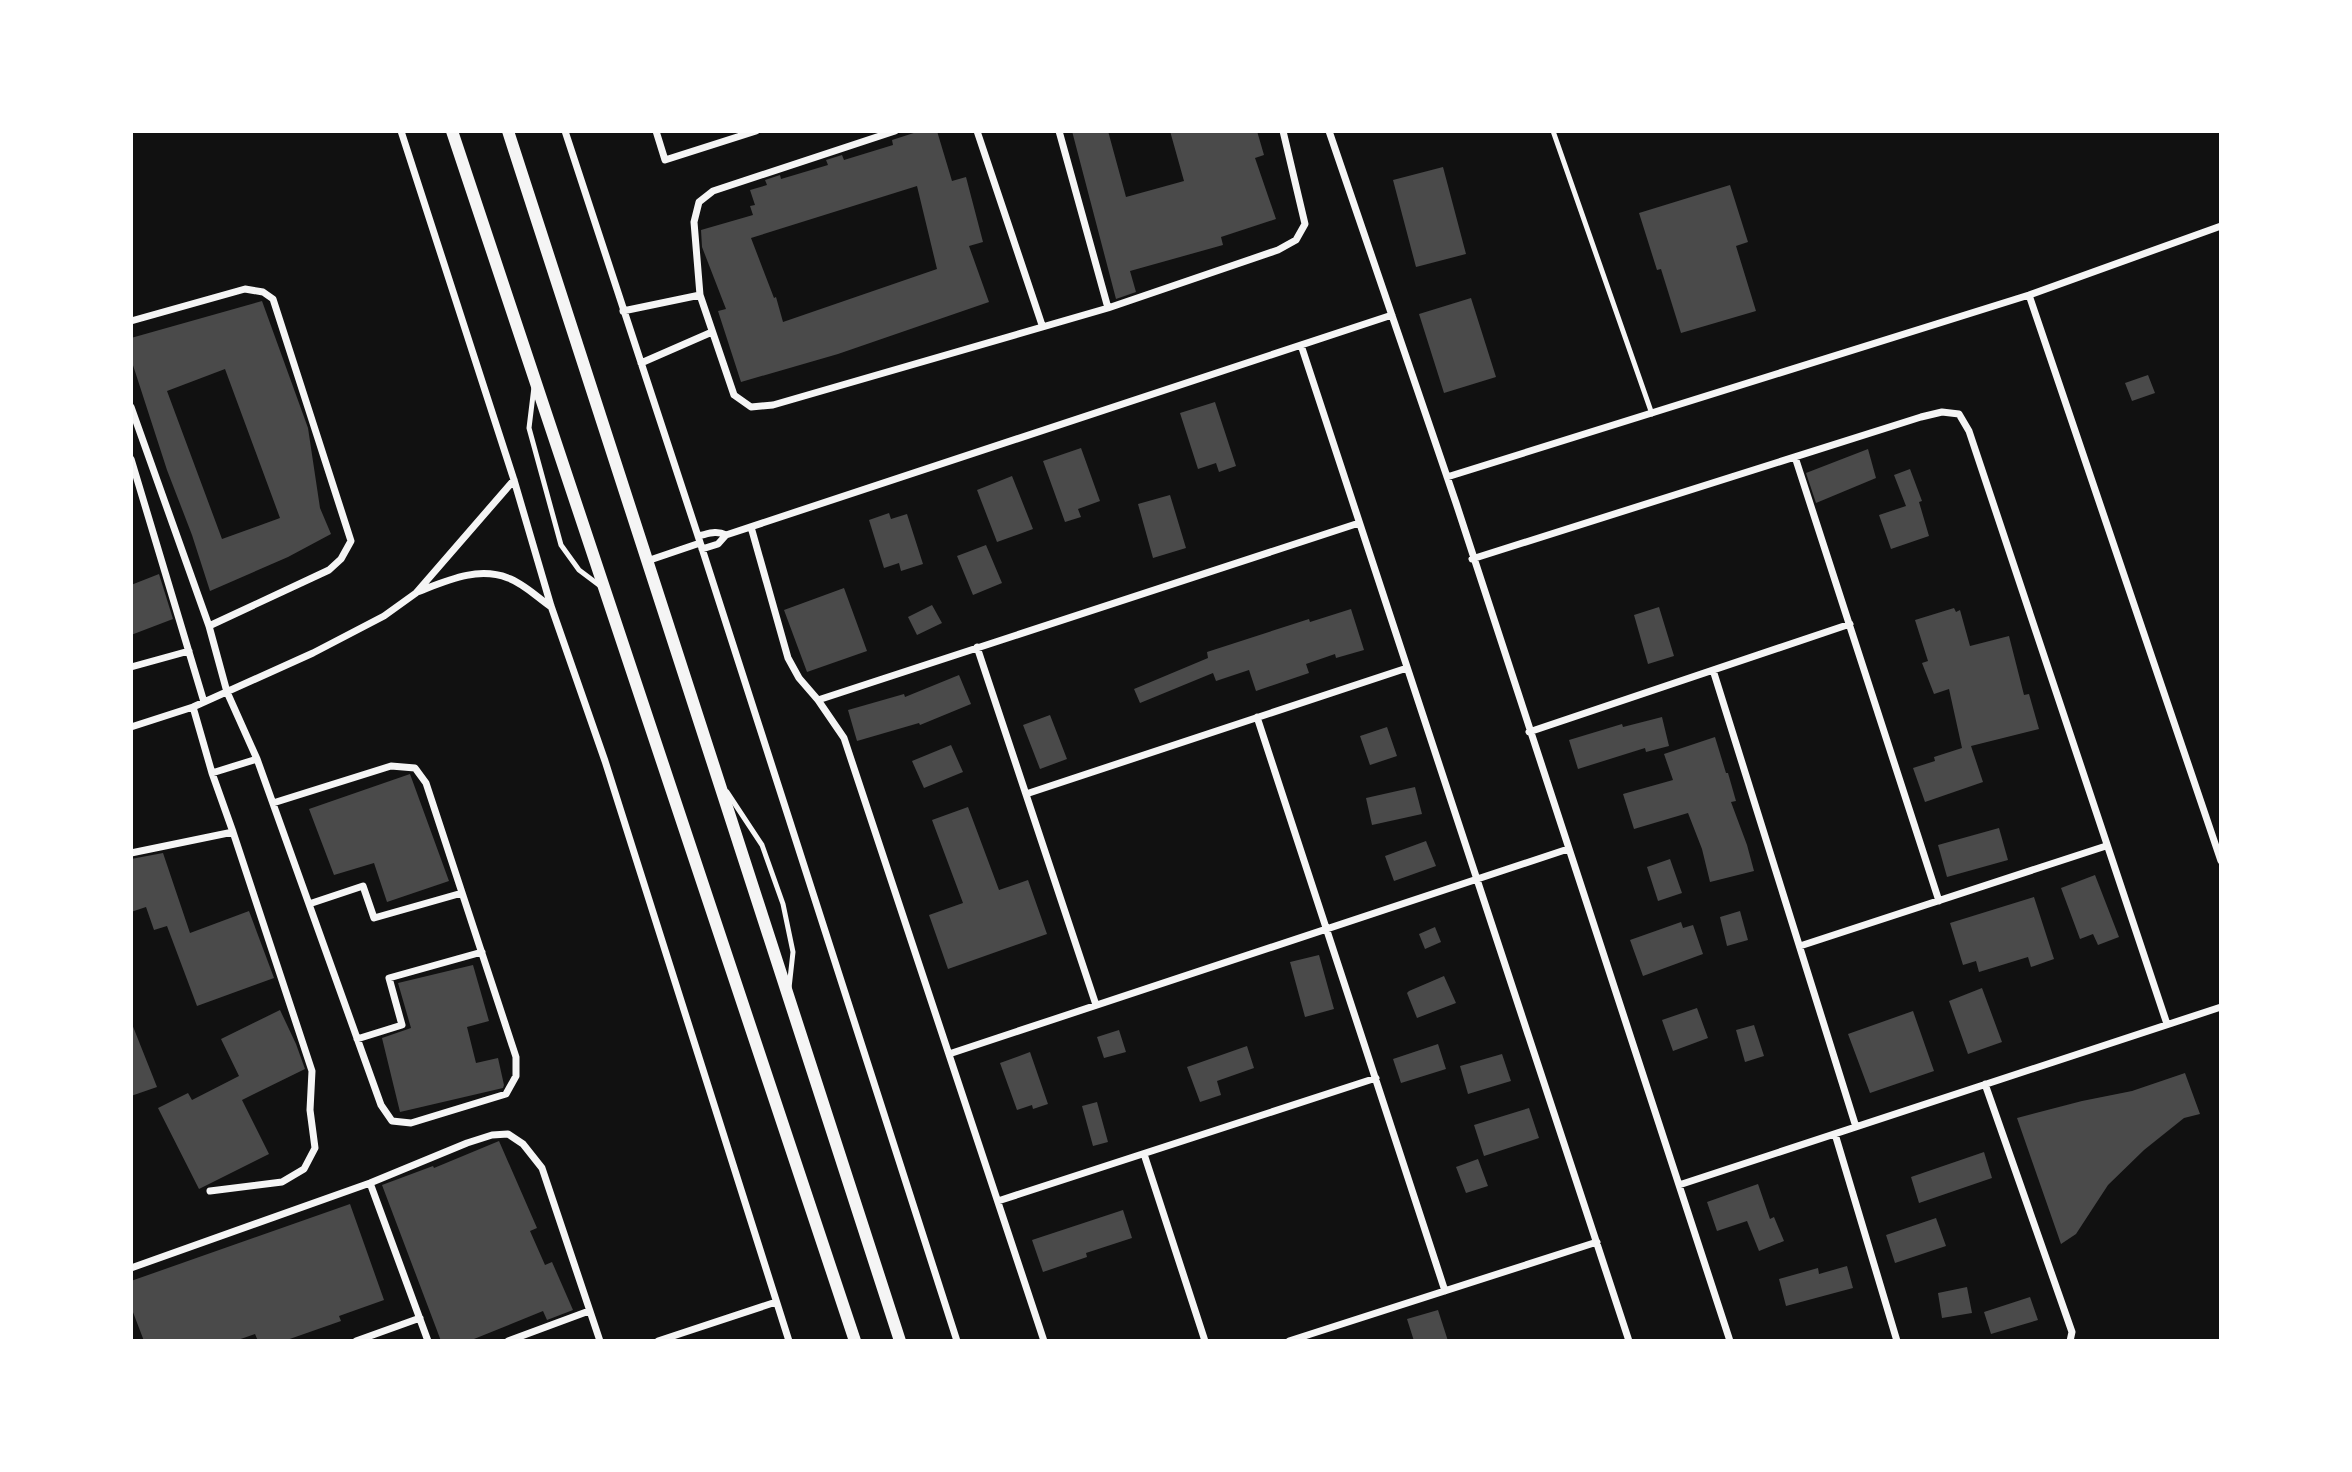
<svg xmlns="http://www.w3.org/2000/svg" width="2352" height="1472" font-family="Jost,sans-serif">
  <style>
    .building { fill: #4a4a4a; fill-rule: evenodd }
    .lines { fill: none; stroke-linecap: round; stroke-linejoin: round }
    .service { stroke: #f5f5f5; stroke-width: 5 }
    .minor { stroke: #f5f5f5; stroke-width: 7 }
    .tertiary { stroke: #f5f5f5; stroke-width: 12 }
  </style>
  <rect width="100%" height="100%" fill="#111"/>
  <path class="building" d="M920 131H937L952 181 966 177 983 242 969 246 989 302 838 354 741 382 718 311 726 309 702 247 701 230 753 215 750 206 755 205 750 190 767 185 765 180 780 175 781 179 828 165 826 160 842 155 844 160 893 145 892 140ZM917 186 937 269 783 322 776 297 774 298 751 238Z
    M1072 131H1108L1126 197 1184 181 1170 131H1257L1264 155 1255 158 1276 219 1221 237 1223 245 1130 271 1136 292 1116 299Z
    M1443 167 1466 254 1416 267 1393 180Z
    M1730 185 1748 242 1736 246 1756 311 1681 333 1661 269 1657 270 1639 213Z
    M1471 298 1496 377 1444 393 1419 314Z
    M262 301 308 428 320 508 331 534 288 557 210 591 192 535 167 470 131 359V338ZM225 369 280 518 222 539 167 391Z
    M2148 375 2155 393 2132 401 2125 383Z
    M1215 402 1236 466 1219 472 1216 463 1198 469 1180 413Z
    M1081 448 1100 501 1078 509 1081 517 1065 522 1043 461Z
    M1868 449 1876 478 1816 503 1806 473Z
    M1910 469 1922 501 1919 502 1929 536 1891 549 1879 515 1906 506 1894 475Z
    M1012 476 1033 529 997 542 977 490Z
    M1170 495 1186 548 1153 558 1138 504Z
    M889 513 891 519 907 514 923 564 901 571 899 563 884 568 869 520Z
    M986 545 1002 583 973 595 957 556Z
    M159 574 173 619 131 635V585Z
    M844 588 867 651 807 672 784 610Z
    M932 605 942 623 917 635 908 617Z
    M1659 607 1674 656 1648 664 1634 615Z
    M1954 608 1956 612 1960 610 1970 646 2009 636 2024 695 2029 694 2039 729 1971 746 1983 782 1925 802 1913 768 1935 761 1934 757 1962 748 1949 689 1934 694 1922 663 1928 661 1915 620Z
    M1351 609 1364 650 1336 658 1335 654 1306 664 1309 673 1256 691 1249 670 1216 681 1213 673 1140 703 1134 689 1208 658 1207 652 1309 619 1310 622Z
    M959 675 971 704 920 725 919 723 857 741 848 710 904 694 905 697Z
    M1050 715 1067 759 1040 769 1023 725Z
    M1662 717 1669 746 1646 752 1645 748 1578 769 1569 740 1622 724 1623 727Z
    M1387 727 1397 756 1370 765 1360 736Z
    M1715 737 1726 773H1728L1736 801 1731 802 1747 845 1754 871 1710 882 1702 849 1688 813 1634 829 1623 794 1673 780 1664 754Z
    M951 745 963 772 924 788 912 761Z
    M410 774 449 881 387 902 374 863 334 875 309 809Z
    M1415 787 1422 814 1372 825 1366 798Z
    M968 807 999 890 1028 880 1047 934 948 969 929 915 963 903 932 820Z
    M1999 828 2008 860 1947 877 1938 845Z
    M1426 841 1436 866 1394 881 1385 856Z
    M163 853 190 933 249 911 274 978 197 1006 167 926 154 930 146 907 131 912V859Z
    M1670 859 1682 893 1658 901 1647 867Z
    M2095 875 2119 937 2098 945 2093 934 2080 939 2061 888Z
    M2034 897 2054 959 2031 967 2028 957 1979 972 1976 961 1963 965 1950 923Z
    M1740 911 1748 940 1727 946 1720 917Z
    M1681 922 1683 928 1693 925 1703 954 1643 976 1630 940Z
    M1435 927 1441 942 1425 949 1419 934Z
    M1319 955 1334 1009 1305 1017 1290 962Z
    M473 965 489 1021 467 1027 476 1063 498 1058 504 1085 503 1088 400 1112 382 1038 411 1028 398 983Z
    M1444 976 1456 1003 1417 1018 1407 993 1409 991Z
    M1982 988 2002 1042 1968 1054 1949 1001Z
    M1697 1008 1708 1038 1673 1051 1662 1020Z
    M280 1010 296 1044 305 1069 242 1100 269 1154 199 1189 158 1108 188 1093 192 1100 239 1076 221 1039Z
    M1913 1011 1934 1071 1870 1093 1848 1034Z
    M132 1024 157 1087 131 1096V1025Z
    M1754 1025 1764 1056 1745 1062 1736 1030Z
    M1119 1030 1126 1052 1104 1058 1097 1037Z
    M1438 1044 1446 1069 1401 1083 1393 1059Z
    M1247 1046 1254 1068 1217 1081 1221 1095 1200 1102 1187 1067Z
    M1030 1052 1048 1104 1033 1109 1032 1105 1017 1110 1000 1063Z
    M1502 1054 1511 1081 1468 1094 1460 1066Z
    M2185 1073 2200 1114 2184 1118 2144 1150 2108 1185 2076 1234 2061 1244 2017 1118 2082 1101 2132 1091Z
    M1097 1102 1108 1142 1093 1146 1082 1106Z
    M1529 1108 1539 1138 1484 1156 1474 1125Z
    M499 1141 537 1228 530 1231 545 1265 552 1262 573 1310 547 1320 543 1311 469 1341H441L382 1185 433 1166 434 1168Z
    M1984 1152 1992 1178 1919 1203 1911 1177Z
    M1478 1159 1488 1186 1466 1193 1456 1167Z
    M1758 1184 1770 1219 1774 1217 1784 1241 1759 1251 1747 1221 1717 1231 1707 1202Z
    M350 1204 384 1300 339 1316 341 1321 284 1341H258L255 1334 235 1341H144L131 1307V1281Z
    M1123 1210 1132 1238 1086 1253 1087 1257 1043 1272 1032 1240Z
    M1936 1218 1946 1246 1895 1263 1886 1235Z
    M1847 1266 1853 1288 1786 1306 1779 1279 1818 1268 1819 1274Z
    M1967 1287 1972 1313 1942 1318 1938 1293Z
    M2030 1297 2038 1320 1991 1334 1984 1312Z
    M1438 1310 1448 1341H1414L1407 1319Z"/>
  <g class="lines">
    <path class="service" d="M1553 131 1652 414
      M534 387 529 428 561 545 579 570 599 585
      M727 792 762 845 783 904 793 952 789 988"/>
    <path class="minor" d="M401 131 514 480 551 606 605 761 789 1341
      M565 131 698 536 957 1341
      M656 131 665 160 756 131
      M895 131 713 191 699 202 694 222 700 295 734 395 751 407 773 405 1108 308 1278 250 1296 240 1305 224 1283 131
      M977 131 1042 325
      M1059 131 1108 308
      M1329 131 1456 503 1730 1341
      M2029 295 2221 861
      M623 311 700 295
      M131 321 245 289 263 292 273 299 351 541 341 559 329 570 209 626
      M1301 345 1629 1341
      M641 363 712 332
      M131 407 209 626 227 692 257 759 381 1105 392 1121 411 1123 506 1094 516 1076V1057L426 783 415 768 391 766 273 803
      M1795 457 1939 901
      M131 459 204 702
      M1447 477 2029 295 2221 226
      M751 527 788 658 799 678 818 700 844 738 1044 1341
      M698 536C708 534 716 530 726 535L1392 315
      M702 549 718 544 726 535
      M1472 559 1921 417 1942 412 1959 414 1969 431 2167 1024
      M647 561 700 543
      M417 592C446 581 477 566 508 578 523 583 537 597 550 606
      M977 647 1096 1005
      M131 667 189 651
      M1713 670 1856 1127
      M818 700 1359 523
      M193 707 212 773 233 832 312 1071 310 1110 315 1148 304 1169 282 1182 210 1191
      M1257 717 1445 1291
      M131 727 193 707 313 653 384 616 416 593 514 480
      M1529 732 1850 624
      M212 773 257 759
      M1026 794 1407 668
      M131 853 233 832
      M309 904 363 886 374 918 462 893
      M1800 946 2106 846
      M357 1039 402 1025 389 978 482 952
      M949 1054 1568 849
      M1985 1084 2072 1332 2070 1341
      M1835 1134 1897 1341
      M1144 1154 1205 1341
      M370 1183 428 1341
      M1679 1185 2221 1007
      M998 1201 1376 1078
      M131 1268 370 1183 467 1143 492 1135 508 1134 523 1144 542 1168 600 1341
      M356 1341 420 1318
      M508 1341 589 1311
      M658 1341 776 1302
      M1289 1341 1597 1242"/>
    <path class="tertiary" d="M452 131 855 1341
      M508 131 900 1341"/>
  </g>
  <rect width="2352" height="1472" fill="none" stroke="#ffffff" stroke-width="266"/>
</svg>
